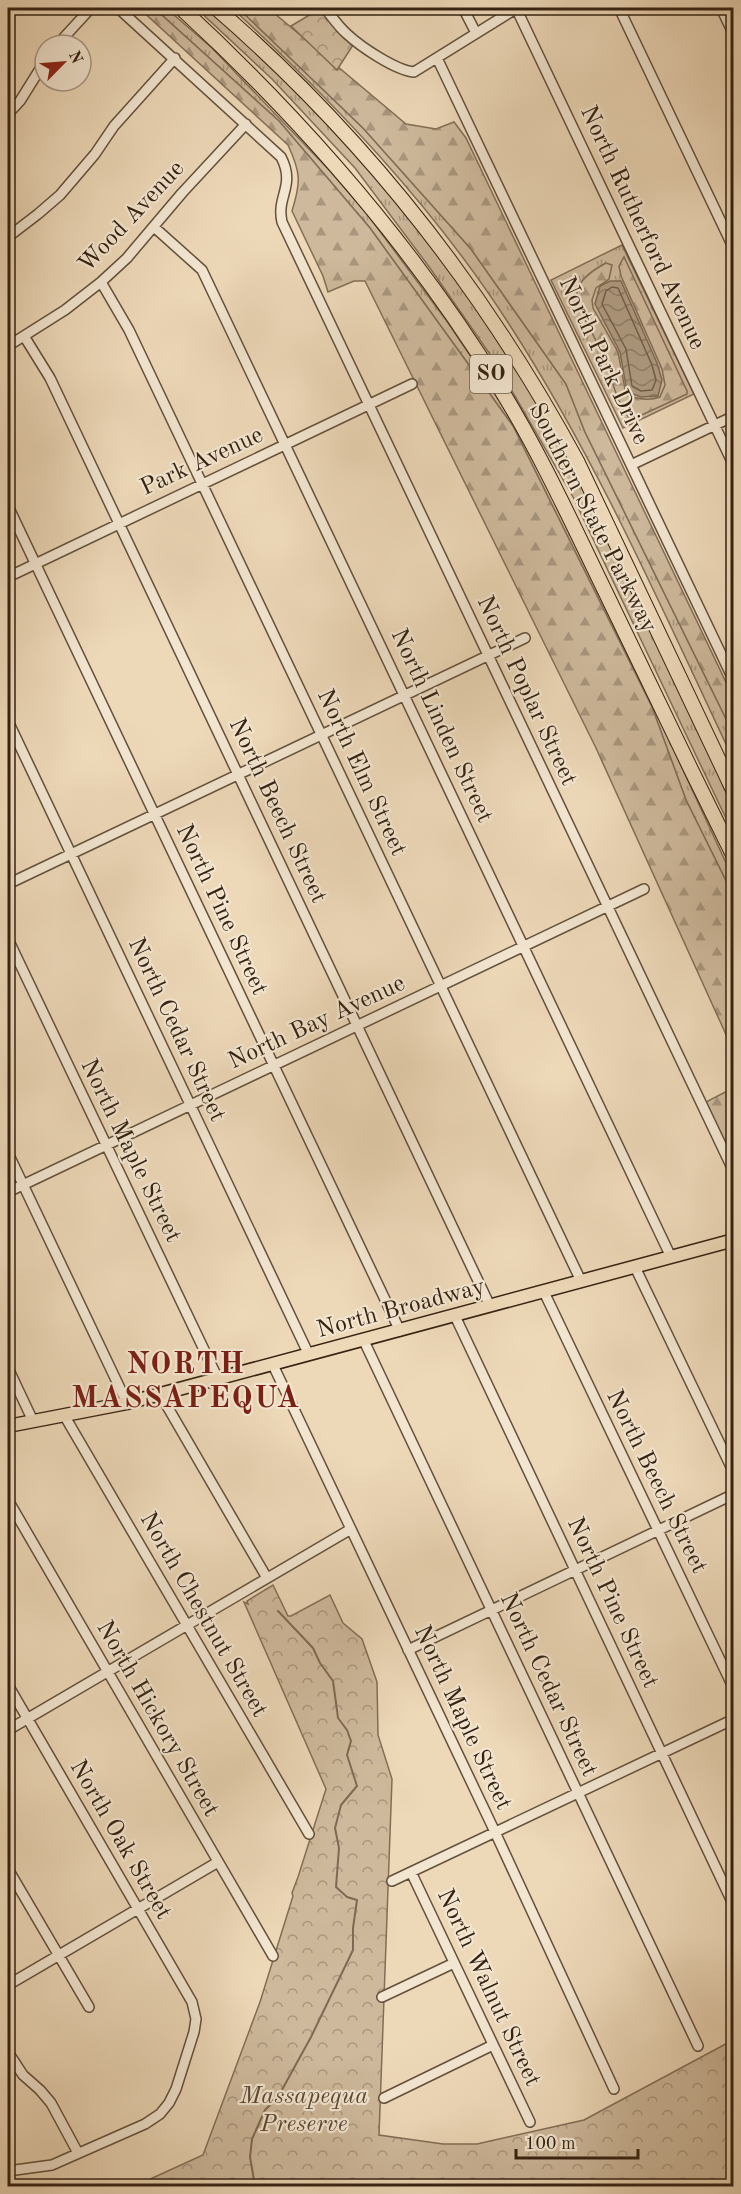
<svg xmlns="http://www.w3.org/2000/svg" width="741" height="2194" font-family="'Old Standard TT',serif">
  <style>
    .grass { fill: url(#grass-tufts); stroke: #826e57; stroke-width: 1.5 }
    .forest { fill: url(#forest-firs); stroke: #826e57; stroke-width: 1.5 }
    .park { fill: url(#park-crowns); stroke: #826e57; stroke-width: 1.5 }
    .water { fill: url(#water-waves); stroke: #7e6a54; stroke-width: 1.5 }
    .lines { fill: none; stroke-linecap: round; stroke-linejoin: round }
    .shore { stroke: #725e49; stroke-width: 1.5 }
    .stream { stroke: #7e6a54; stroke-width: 2 }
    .minor-casing { stroke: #63503c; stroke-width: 12 }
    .major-casing { stroke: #352212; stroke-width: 15 }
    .highway-casing { stroke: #352212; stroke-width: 16 }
    .minor { stroke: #f3e6d1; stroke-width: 9 }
    .major { stroke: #edd8b8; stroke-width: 12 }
    .highway { stroke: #edd8b8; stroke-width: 14 }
    .labels { text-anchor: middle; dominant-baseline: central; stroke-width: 4.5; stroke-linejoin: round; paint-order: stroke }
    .shield { fill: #f3e6d1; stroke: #6e5d4b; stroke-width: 1.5 }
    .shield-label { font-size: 22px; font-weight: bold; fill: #352212 }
    .street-label { font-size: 24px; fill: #352212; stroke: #f3e6d1 }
    .park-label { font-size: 24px; font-style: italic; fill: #5b4834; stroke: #f3e6d1 }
    .district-label { font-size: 30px; font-weight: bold; letter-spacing: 1.5px; fill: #7a1f14; stroke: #f3e6d1 }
  </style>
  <defs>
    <pattern id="grass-tufts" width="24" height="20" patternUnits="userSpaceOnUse" patternTransform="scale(1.5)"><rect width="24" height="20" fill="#ceb99c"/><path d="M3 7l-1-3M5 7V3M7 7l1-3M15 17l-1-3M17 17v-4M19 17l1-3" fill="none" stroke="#a8967e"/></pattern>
    <pattern id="forest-firs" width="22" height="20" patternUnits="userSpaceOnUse" patternTransform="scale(1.5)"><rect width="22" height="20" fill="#ceb99c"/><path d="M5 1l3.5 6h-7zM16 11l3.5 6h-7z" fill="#a8967e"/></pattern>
    <pattern id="park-crowns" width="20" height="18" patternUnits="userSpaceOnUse" patternTransform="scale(1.5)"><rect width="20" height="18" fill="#ceb99c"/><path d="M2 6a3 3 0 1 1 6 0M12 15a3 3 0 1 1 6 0" fill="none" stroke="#a8967e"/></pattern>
    <pattern id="water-waves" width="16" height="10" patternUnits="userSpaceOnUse" patternTransform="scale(1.5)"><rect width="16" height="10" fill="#ae9a80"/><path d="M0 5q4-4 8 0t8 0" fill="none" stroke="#8e7d67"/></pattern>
  </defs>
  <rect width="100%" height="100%" fill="#edd8b8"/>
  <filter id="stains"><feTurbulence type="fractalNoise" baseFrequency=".00333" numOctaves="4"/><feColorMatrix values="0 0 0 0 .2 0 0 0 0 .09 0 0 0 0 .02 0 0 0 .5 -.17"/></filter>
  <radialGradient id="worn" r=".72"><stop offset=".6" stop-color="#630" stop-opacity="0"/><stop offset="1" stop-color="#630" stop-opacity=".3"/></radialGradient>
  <path class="grass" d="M154 8H166L212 48 330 171 367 214 446 320 478 367 515 426 553 497 627 649 733 878V895L686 800 652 707 513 426 370 228 279 121Z
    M196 8H207C324 109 428 227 510 358 598 499 663 653 733 803V833L573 497 496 363 430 268 355 168 272 79Z
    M232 8H238L247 16 363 128 471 249 566 384 585 432 733 733V759C664 613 597 460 509 324 433 206 334 102 232 8Z
    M622 245 694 394 623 428 551 280Z"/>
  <path class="forest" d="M139 8H154L279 121 370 228 513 426 652 707 686 800 733 895V1050L596 748 365 281H354L328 292 323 276 292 211C301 182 301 173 288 145Z
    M238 8H268L406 124 436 129 454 122 466 138 733 697V733L585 432 566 384 471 249 363 128Z
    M624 257 687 391V394L631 420C614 401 612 374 602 352 595 337 575 307 577 291 580 278 595 269 606 263L612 265 609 279 596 288 592 300 593 308 618 352 626 395C637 399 649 401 660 397L665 385 662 369 621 276 619 266Z
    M733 1088V1156H729L704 1103Z"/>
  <path class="park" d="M321 8 332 24 353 45 337 70 291 26Z
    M273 1585 288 1616H291L330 1595 343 1623 362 1639 377 1682 378 1735 392 1779 379 2135 443 2144H477L584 2120 733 2040V2186H135L203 2155 260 2002 293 1896 292 1893 298 1877 326 1789 244 1602 248 1604 247 1601Z"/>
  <path class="water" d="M610 281H621L657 363 662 380 658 396 641 397 627 392 620 352 595 304 600 286Z"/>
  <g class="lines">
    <path class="shore" d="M612 287 618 288 652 365 656 380 652 390 641 391 632 386 626 349 602 304 606 291Z"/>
    <path class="stream" d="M255 2186 250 2157 252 2139 265 2110 278 2097 311 2037 353 1950V1928L357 1900 347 1897 336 1887 339 1848 335 1828 341 1805 357 1786 347 1755 351 1741 347 1730 338 1718 333 1681 320 1663 313 1648 278 1611"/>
    <defs>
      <path id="minor" d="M118 8 281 157C296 186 276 196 282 222L734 1172
        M325 8C332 17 338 26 347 34 361 47 395 70 414 72L517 8
        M463 8 476 33
        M516 8 734 466
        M619 8 734 249
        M721 8 734 35
        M57 45 91 8
        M437 58 734 681
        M8 114 20 101 45 61
        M154 227 202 270 671 1257
        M8 237 38 214 60 195 95 154 114 126 175 58
        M101 282 129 330 581 1281
        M24 336 50 378 490 1306
        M8 346 65 310 101 282 127 258 182 193 246 124
        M631 465 734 416
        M8 506 400 1331
        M8 577 412 384
        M8 721 309 1355
        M8 884 525 638
        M8 939 218 1379
        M8 1153 127 1403
        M8 1192 644 889
        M635 1267 734 1473
        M544 1292 734 1689
        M455 1316 734 1906
        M364 1341 698 2046
        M273 1365 495 1832 614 2089
        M8 1368 33 1421
        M160 1394 267 1578
        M64 1415 309 1834
        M8 1500 273 1956
        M408 1650 734 1494
        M8 1685 192 2002 196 2019 194 2032 176 2089 169 2103 160 2114 145 2124 52 2165 8 2171
        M8 1730 351 1529
        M8 1869 89 2007
        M411 1872 530 2122
        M392 1881 734 1719
        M8 1985 218 1862
        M382 1997 454 1963
        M8 2052 23 2075 40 2090 51 2103 78 2153
        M384 2098 493 2045"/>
      <path id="major" d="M8 1426 127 1403 734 1240"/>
      <path id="highway" d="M181 8C305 122 412 245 500 388 540 453 571 521 604 589 647 679 690 768 734 857
        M216 8C364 136 484 289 577 461L734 792"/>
    </defs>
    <use href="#minor" class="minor-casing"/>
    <use href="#major" class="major-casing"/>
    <use href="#highway" class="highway-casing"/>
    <use href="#minor" class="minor"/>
    <use href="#major" class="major"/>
    <use href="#highway" class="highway"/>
  </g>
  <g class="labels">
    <rect class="shield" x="470" y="355" width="42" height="38" rx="4.5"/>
    <g class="shield-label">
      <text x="491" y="374">SO</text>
    </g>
    <g class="street-label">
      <text transform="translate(132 217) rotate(-47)">Wood Avenue</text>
      <text transform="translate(642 228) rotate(65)">North Rutherford Avenue</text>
      <text transform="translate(603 361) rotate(65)">North Park Drive</text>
      <text transform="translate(202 462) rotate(-25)">Park Avenue</text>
      <text transform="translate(592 518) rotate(63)">Southern State Parkway</text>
      <text transform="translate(526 691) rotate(65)">North Poplar Street</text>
      <text transform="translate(441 726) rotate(65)">North Linden Street</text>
      <text transform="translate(361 773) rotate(65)">North Elm Street</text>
      <text transform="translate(277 811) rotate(65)">North Beech Street</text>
      <text transform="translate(221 910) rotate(65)">North Pine Street</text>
      <text transform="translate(317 1023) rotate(-25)">North Bay Avenue</text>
      <text transform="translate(176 1030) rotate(65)">North Cedar Street</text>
      <text transform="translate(130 1151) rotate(64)">North Maple Street</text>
      <text transform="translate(401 1309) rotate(-15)">North Broadway</text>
      <text transform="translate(656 1482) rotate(64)">North Beech Street</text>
      <text transform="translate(612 1603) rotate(65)">North Pine Street</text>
      <text transform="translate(203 1615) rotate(60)">North Chestnut Street</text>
      <text transform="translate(548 1685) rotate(65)">North Cedar Street</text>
      <text transform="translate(462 1718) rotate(65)">North Maple Street</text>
      <text transform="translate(157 1719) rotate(60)">North Hickory Street</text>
      <text transform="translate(120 1840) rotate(60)">North Oak Street</text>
      <text transform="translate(488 1988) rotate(65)">North Walnut Street</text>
    </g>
    <g class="park-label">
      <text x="304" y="2097">Massapequa<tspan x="304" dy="28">Preserve</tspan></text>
    </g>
    <g class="district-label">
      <text x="186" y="1365">NORTH<tspan x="186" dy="34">MASSAPEQUA</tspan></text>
    </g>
  </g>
  <rect width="741" height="2194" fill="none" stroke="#edd8b8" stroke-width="30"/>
  <rect x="9" y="9" width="723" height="2176" fill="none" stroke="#352212" stroke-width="3"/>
  <rect x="15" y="15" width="711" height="2164" fill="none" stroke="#352212" stroke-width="1.5"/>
  <g transform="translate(63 63) rotate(65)"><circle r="28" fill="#f3e6d1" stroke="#a79885" stroke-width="1.5"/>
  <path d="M0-4.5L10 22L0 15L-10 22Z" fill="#8f2418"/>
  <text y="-9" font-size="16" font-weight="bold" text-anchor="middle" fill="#352212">N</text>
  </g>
  <path d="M516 2149v9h122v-9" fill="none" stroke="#352212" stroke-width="3"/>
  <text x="525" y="2149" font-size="18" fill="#352212" stroke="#f3e6d1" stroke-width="4.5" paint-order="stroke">100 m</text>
  <rect width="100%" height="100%" filter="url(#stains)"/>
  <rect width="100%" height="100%" fill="url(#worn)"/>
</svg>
